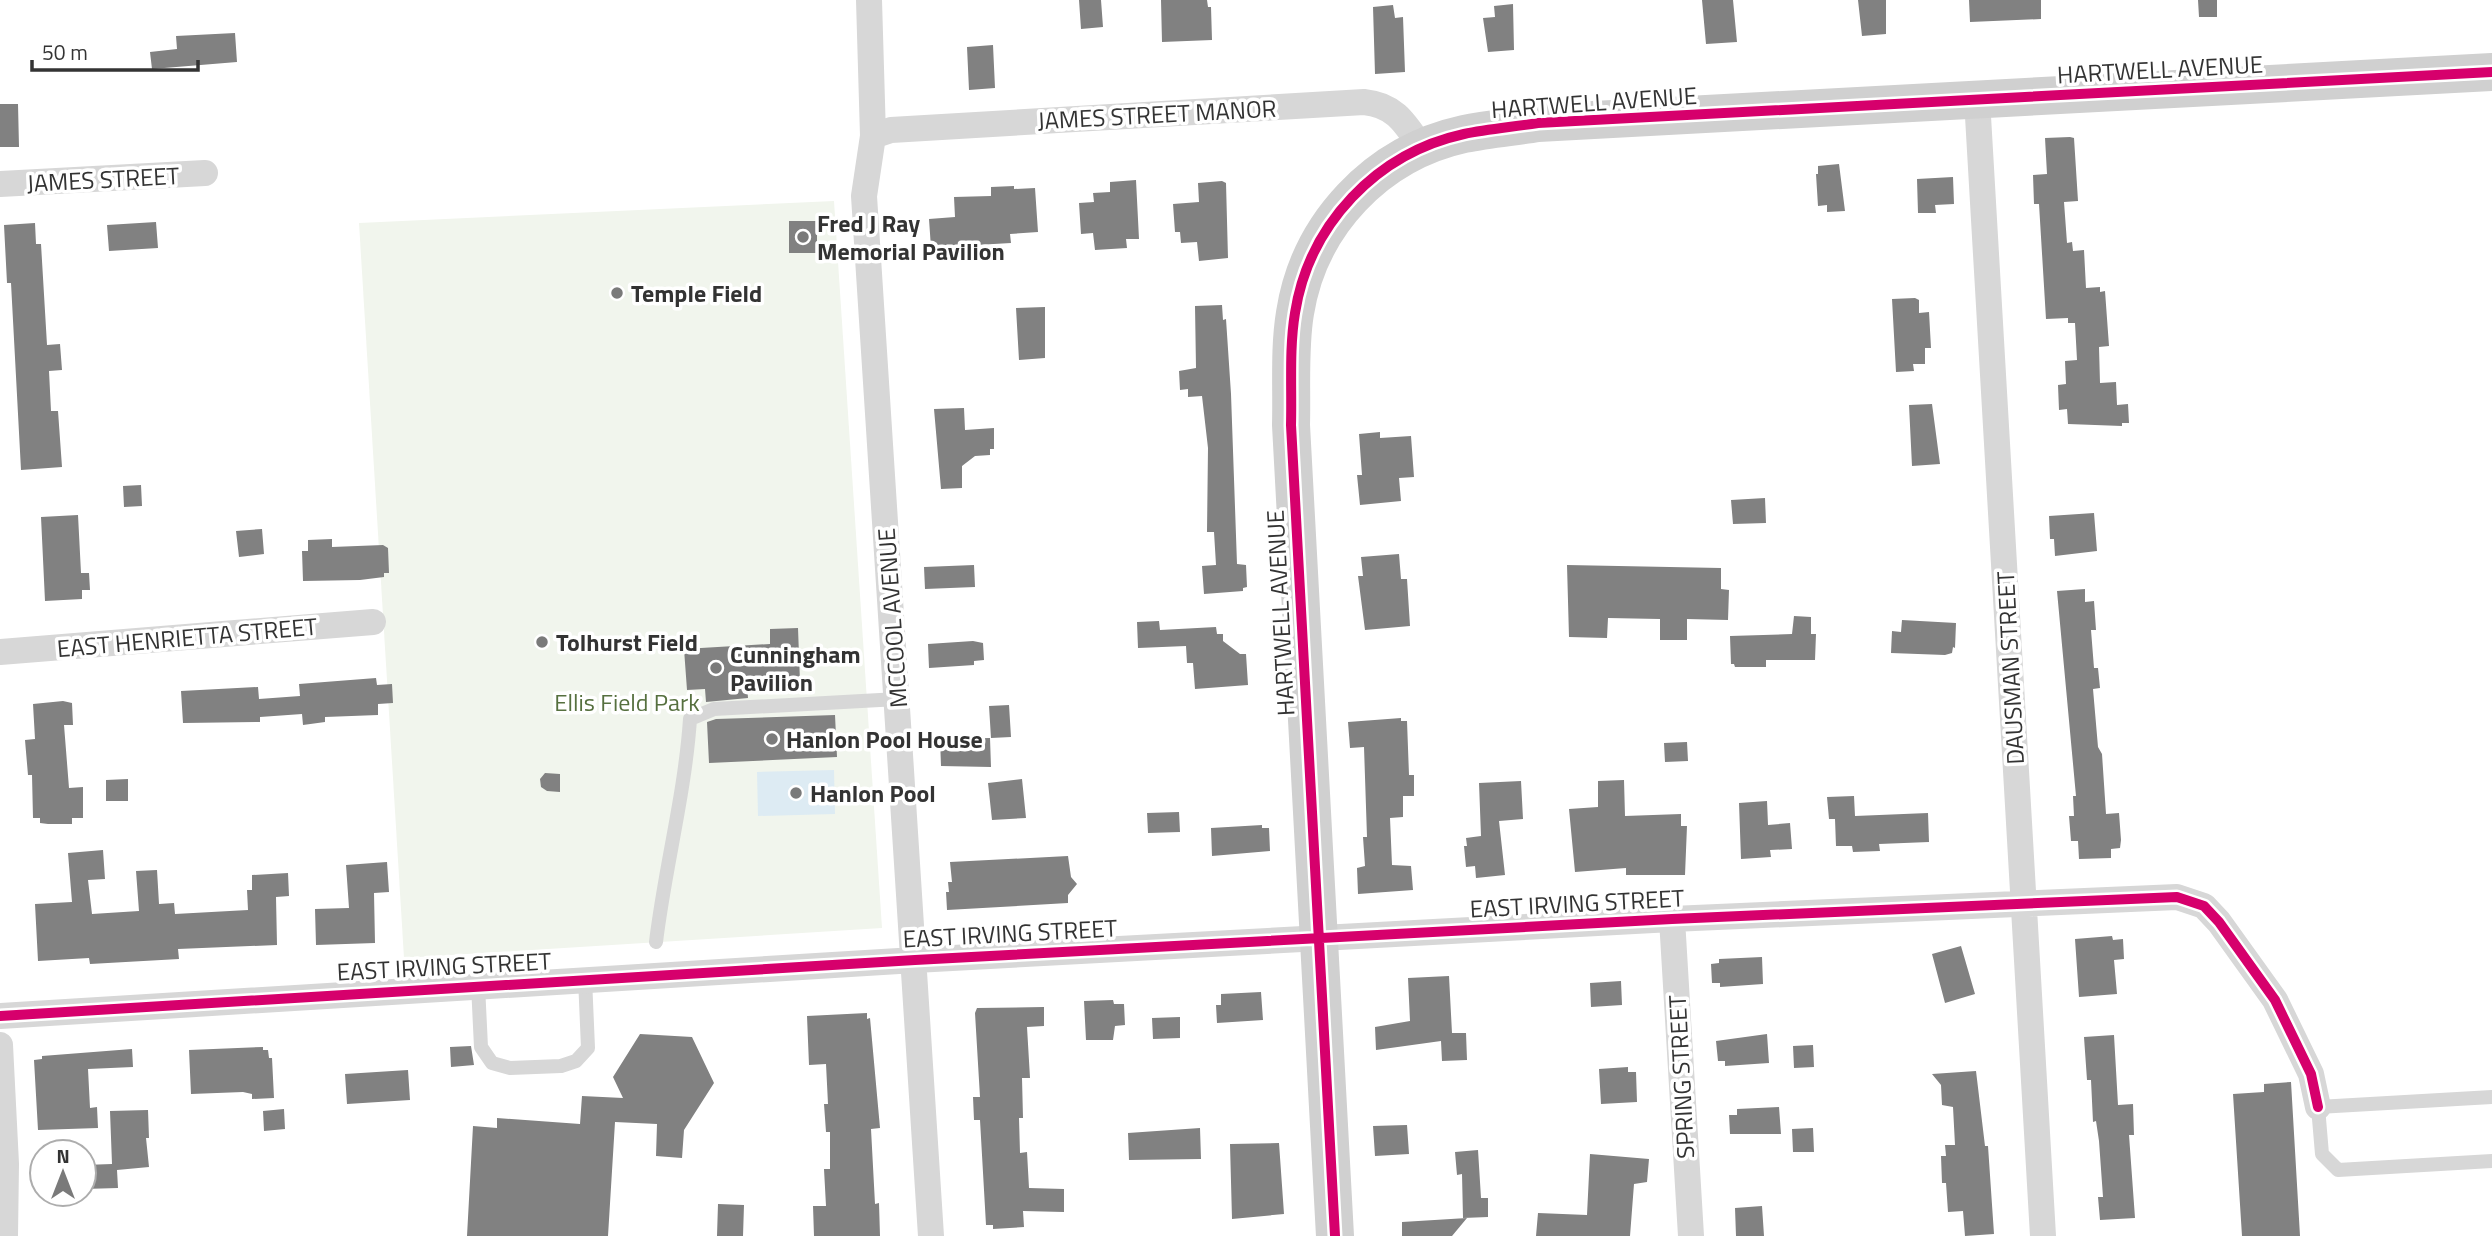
<svg xmlns="http://www.w3.org/2000/svg" width="2492" height="1236" font-family="'Titillium Web',sans-serif">
  <style>
    .green { fill: #f1f5ed }
    .water { fill: #ddebf3 }
    .building { fill: #818181 }
    .lines { fill: none; stroke-linecap: round; stroke-linejoin: round }
    .lane { stroke: #d7d7d7; stroke-width: 14 }
    .street { stroke: #d7d7d7; stroke-width: 26 }
    .secondary { stroke: #d0d0d0; stroke-width: 38 }
    .cycleway-casing { stroke: #fff; stroke-width: 15 }
    .cycleway { stroke: #d6006c; stroke-width: 10 }
    .poi-dot { fill: #7a7a7a; stroke: #fff; stroke-width: 2.5 }
    .labels { text-anchor: middle; dominant-baseline: central; stroke-width: 7; stroke-linejoin: round; paint-order: stroke }
    .street-label { font-size: 24px; fill: #333; stroke: #fff }
    .poi-label { font-size: 24px; font-weight: bold; fill: #333; stroke: #fff; text-anchor: start }
    .park-label { font-size: 24px; fill: #56703f; stroke: #fff }
  </style>
  <rect width="100%" height="100%" fill="#fff"/>
  <path class="green" d="M834 201 882 928 404 958 359 223Z"/>
  <path class="water" d="M834 770 835 814 758 816 757 772Z"/>
  <path class="building" d="M1079 0H1101L1103 27 1081 29Z
    M1161 0H1207L1208 7H1211L1212 40 1162 42Z
    M1702 0H1733L1737 42 1706 44Z
    M1858 0H1886V34L1862 36Z
    M1969 0H2041V19L1970 22Z
    M2198 0H2217V17H2199Z
    M1513 4 1514 50 1488 52 1483 18 1495 17 1494 6Z
    M1393 5 1395 18 1403 17 1405 72 1375 74 1373 7Z
    M235 33 237 62 152 69 150 52 177 49 176 36Z
    M993 45 995 88 969 90 967 47Z
    M0 104H18L19 147H0Z
    M2070 137 2074 138 2078 201 2064 202 2067 243 2072 242 2073 251 2084 250 2086 288 2100 287V292L2105 291 2109 346 2099 347 2100 383 2116 382 2117 405 2128 404 2129 423H2122V426L2068 424 2067 409 2059 410 2058 385 2066 384 2065 361 2077 360 2075 323H2068V318L2046 319 2039 204H2034L2033 175 2047 174 2045 138Z
    M1839 164 1845 211 1827 212V205L1818 206 1816 174H1818V166Z
    M1953 177 1954 204 1935 205 1936 213H1918L1917 179Z
    M1136 180 1139 239H1126L1127 248 1095 250 1093 233 1081 234 1079 203 1094 202 1093 193 1110 192V182Z
    M1222 181 1226 183 1228 258 1199 261 1197 242 1181 243 1180 232H1175L1173 204 1199 202 1198 183Z
    M1014 186V189L1035 188 1038 232 1010 234 1011 243 959 246 960 249 931 248 929 219 955 217 954 197 991 196V187Z
    M789 221H817V253H789Z
    M156 222 158 248 109 251 107 225Z
    M35 223 36 244H41L47 345 60 344 62 370 49 371 51 411H58L62 467 21 470 11 283H7L4 225Z
    M1915 298 1919 300V313L1929 312 1931 348H1925V364H1913L1914 371 1896 372 1892 299Z
    M1222 305 1223 320 1226 319 1231 394 1237 564 1246 565 1247 587 1243 588V591L1204 594 1202 566 1216 565 1214 532H1207L1208 448 1202 396 1188 397V389L1180 390 1179 371 1196 368 1195 306Z
    M1045 307V358L1019 360 1016 308Z
    M1932 404 1940 464 1912 466 1909 405Z
    M964 408 965 430 994 428V449H990V455L975 456 962 466V488L941 489 934 409Z
    M1380 432V438L1411 436 1414 477 1399 478 1401 501 1360 505 1357 475H1362L1359 434Z
    M141 485 142 506 124 507 123 486Z
    M1765 498 1766 523 1733 524 1731 500Z
    M2094 513 2097 551 2055 556 2054 539H2050L2049 516Z
    M78 515 81 573H89L90 590H82V599L45 601 41 517Z
    M262 529 264 554 239 557 236 531Z
    M332 539V547L383 545 388 548 389 573H384V577L360 580 303 581 302 551H308V540Z
    M1399 554 1401 579H1407L1410 626 1365 630 1358 576H1363L1361 557Z
    M974 565 975 587 925 589 924 567Z
    M1567 565 1721 568V589L1729 590 1728 620 1687 619V640H1660V619L1608 618 1607 638 1569 637Z
    M2085 589V602L2094 601 2096 630H2091L2094 668H2098L2100 688 2093 689 2098 747 2102 754 2106 814 2119 813 2121 840 2120 848 2111 849V858L2079 859 2078 841H2071L2069 816H2074L2073 796H2076L2057 591Z
    M1794 616 1811 617V634H1816L1815 660H1766V667H1735L1734 664H1731L1730 636 1792 634Z
    M1902 620 1956 623 1955 648 1953 647 1952 653 1945 655 1891 653 1892 631 1901 632Z
    M1159 621 1160 630 1216 627 1217 634H1223V641L1240 654H1246L1248 685 1195 689 1193 663H1187L1186 646 1138 648 1137 622Z
    M798 628 800 682 747 684 748 698 706 702 705 689 687 690 684 649 770 644V629Z
    M973 641 983 643 984 660 974 661V665L929 668 928 644Z
    M376 678 377 685 392 684 393 703 378 704V715L325 717V722L303 725 302 714 260 717V722L183 723 181 691 258 687 259 699 300 696 299 684Z
    M63 701 72 703 73 725H64L69 788 83 787V818H72V824H48L40 823V818H33L32 775H28L25 740 35 739 33 704Z
    M1009 705 1011 737 991 738 989 706Z
    M835 715 837 757 709 763 707 722 716 719Z
    M1401 718V721H1407L1409 775H1414V796H1403V817L1390 818 1392 865 1411 866 1413 890 1358 894 1357 868 1365 866 1363 837H1367L1364 747 1350 748 1348 722Z
    M990 738 991 767 941 766 940 739Z
    M1687 742 1688 761 1665 762 1664 743Z
    M545 773 560 774V792L547 791 541 787 540 779Z
    M128 779V801H106V780Z
    M1022 779 1026 818 992 820 988 783Z
    M1624 780 1625 816 1681 814V826H1687L1685 875H1626V868L1575 872 1569 809 1598 807V781Z
    M1521 781 1523 819 1499 821 1505 875 1476 878 1475 866 1466 867 1464 846H1467L1466 838 1481 836 1479 783Z
    M1854 796 1855 816 1928 813 1929 842 1879 844 1880 851 1853 852 1852 846H1836L1835 819H1829L1827 797Z
    M1767 801 1768 825 1790 823 1792 849 1770 850 1771 857 1741 859 1739 803Z
    M1179 812 1180 832 1148 833 1147 813Z
    M1262 825V828H1269L1270 851 1212 856 1211 828Z
    M103 850 105 879 88 880 92 914 139 911 136 871 157 870 159 904 174 903 175 914 248 910 247 890H252V875L288 873 289 896 276 897 277 945 178 949 179 959 90 964 89 958 38 961 35 904 72 902 68 853Z
    M1068 856 1071 877 1077 884 1068 895V903L947 910 946 892H949L948 882H952L950 862Z
    M387 862 389 892 374 893 375 943 316 945 315 909 349 908 346 865Z
    M2112 936 2113 940 2123 939 2124 959 2114 960 2117 994 2079 997 2075 939Z
    M1961 946 1975 994 1945 1003 1932 954Z
    M1762 957 1763 984 1720 987V983H1712L1711 964 1719 963V959Z
    M1449 976 1452 1033H1466L1467 1060 1442 1061 1441 1041 1376 1050 1375 1027 1410 1021 1408 978Z
    M1621 981 1622 1005 1591 1007 1590 983Z
    M1261 992 1263 1020 1217 1023 1216 1005H1221V994Z
    M1113 1000 1114 1004H1124L1125 1025 1115 1026 1113 1040H1086L1084 1001Z
    M1044 1007V1026L1027 1027 1030 1078H1022L1023 1118H1019L1020 1153 1027 1152 1029 1188 1064 1189V1212L1023 1211 1024 1227 993 1229V1225H986L980 1120H974L973 1097H980L975 1013 977 1008Z
    M867 1013V1019L870 1018 880 1128 871 1129 875 1204 879 1203 880 1236H814L813 1206H826L824 1169H830V1132H826L824 1104H828L826 1064 809 1065 807 1016Z
    M1180 1017V1038L1153 1039 1152 1018Z
    M640 1034 692 1037 714 1083 684 1130 682 1158 656 1156 657 1124 615 1122 608 1236H467L473 1126 497 1128V1118L580 1124 582 1096 623 1098 613 1077Z
    M1767 1034 1769 1063 1725 1066V1061H1718L1716 1041Z
    M2114 1035 2118 1105 2133 1104 2134 1135H2129L2135 1218 2100 1220 2098 1197H2103L2099 1141 2096 1121 2093 1122 2091 1080H2087L2084 1037Z
    M1813 1045 1814 1067 1794 1068 1793 1046Z
    M471 1046 474 1065 451 1067 450 1047Z
    M263 1047V1050H268L269 1058H272L274 1098 252 1099V1094L243 1092 191 1094 189 1050Z
    M132 1049 133 1067 88 1069 90 1108 97 1107 98 1128 38 1130 34 1060 42 1059V1056Z
    M1628 1067V1072H1636L1637 1102 1601 1104 1599 1069Z
    M408 1070 410 1100 347 1104 345 1074Z
    M1976 1071 1985 1146H1988L1994 1234 1965 1236 1963 1211 1948 1212 1946 1183H1942L1941 1156H1946L1945 1145H1955L1953 1107 1942 1105 1941 1085 1932 1074Z
    M2291 1082 2300 1236H2242L2233 1094 2264 1092V1084Z
    M1779 1107 1781 1134H1730L1729 1115H1737V1109Z
    M284 1109 285 1129 264 1131 263 1111Z
    M148 1110 149 1138H146L149 1167 117 1170 118 1188 84 1189V1165L112 1164 110 1111Z
    M1407 1125 1409 1154 1375 1156 1373 1126Z
    M1200 1128 1201 1159 1129 1160 1128 1133Z
    M1813 1128 1814 1152H1793L1792 1129Z
    M1279 1143 1284 1214 1232 1219 1230 1144Z
    M1478 1150 1481 1198H1488V1217L1463 1218 1462 1174 1457 1175 1455 1152Z
    M1590 1154 1649 1159 1647 1182 1634 1184 1630 1236H1536L1538 1213 1587 1215Z
    M718 1204 744 1205 743 1236H717Z
    M1762 1206 1764 1236H1736L1735 1208Z
    M1467 1218 1452 1236H1402V1222Z"/>
  <g class="lines">
    <path class="lane" d="M656 942C665 867 685 794 690 719L714 709 898 699
      M478 985 481 1047 492 1063 510 1068 561 1066 576 1061 588 1048 585 978
      M2492 1097 2318 1107 2322 1154 2338 1170 2492 1161"/>
    <path class="street" d="M869 0 873 136 864 196 931 1236
      M1977 99 2043 1236
      M873 136 891 130 1364 102C1395 105 1405 123 1422 148
      M0 184 205 173
      M0 652 373 622
      M1672 919 1691 1236
      M0 1016 915 960 1672 919 2177 897 2204 906 2219 922 2275 1000 2311 1074 2318 1107
      M0 1045 6 1164 5 1236"/>
    <path class="secondary" d="M1335 1236 1291 425C1292 388 1289 349 1295 313 1309 224 1377 153 1464 134 1488 129 1513 127 1538 123L2492 72"/>
    <defs>
      <path id="cycleway" d="M0 1016 915 960 1672 919 2177 897 2204 906 2219 922 2275 1000 2311 1074 2318 1107
        M1335 1236 1291 425C1292 388 1289 349 1295 313 1309 224 1377 153 1464 134 1488 129 1513 127 1538 123L2492 72"/>
    </defs>
    <use href="#cycleway" class="cycleway-casing"/>
    <use href="#cycleway" class="cycleway"/>
  </g>
  <g class="poi-dot">
    <circle cx="803" cy="237" r="7"/>
    <circle cx="617" cy="293" r="7"/>
    <circle cx="542" cy="642" r="7"/>
    <circle cx="716" cy="668" r="7"/>
    <circle cx="772" cy="739" r="7"/>
    <circle cx="796" cy="793" r="7"/>
  </g>
  <g class="labels">
    <g class="street-label">
      <text transform="translate(2160 69) rotate(-3)">HARTWELL AVENUE</text>
      <text transform="translate(1594 102) rotate(-4)">HARTWELL AVENUE</text>
      <text transform="translate(1157 114) rotate(-3)">JAMES STREET MANOR</text>
      <text transform="translate(103 179) rotate(-3)">JAMES STREET</text>
      <text transform="translate(1280 613) rotate(-93)">HARTWELL AVENUE</text>
      <text transform="translate(892 618) rotate(-94)">MCCOOL AVENUE</text>
      <text transform="translate(187 637) rotate(-5)">EAST HENRIETTA STREET</text>
      <text transform="translate(2010 668) rotate(-93)">DAUSMAN STREET</text>
      <text transform="translate(1577 903) rotate(-3)">EAST IRVING STREET</text>
      <text transform="translate(1010 933) rotate(-3)">EAST IRVING STREET</text>
      <text transform="translate(444 966) rotate(-3)">EAST IRVING STREET</text>
      <text transform="translate(1681 1077) rotate(-93)">SPRING STREET</text>
    </g>
    <g class="poi-label">
      <text x="817" y="223">Fred J Ray<tspan x="817" dy="28">Memorial Pavilion</tspan></text>
      <text x="631" y="293">Temple Field</text>
      <text x="556" y="642">Tolhurst Field</text>
      <text x="730" y="654">Cunningham<tspan x="730" dy="28">Pavilion</tspan></text>
      <text x="786" y="739">Hanlon Pool House</text>
      <text x="810" y="793">Hanlon Pool</text>
    </g>
    <g class="park-label">
      <text x="627" y="702">Ellis Field Park</text>
    </g>
  </g>
  <g transform="translate(63 1173)"><circle r="33" fill="#ffffff" stroke="#adadad" stroke-width="2"/>
  <path d="M0-5L12 26L0 18L-12 26Z" fill="#7a7a7a"/>
  <text y="-10" font-size="19" font-weight="bold" text-anchor="middle" fill="#333333">N</text>
  </g>
  <path d="M32 60v10h166v-10" fill="none" stroke="#333333" stroke-width="3.5"/>
  <text x="42" y="60" font-size="21" fill="#333333" stroke="#ffffff" stroke-width="5" paint-order="stroke">50 m</text>
</svg>
